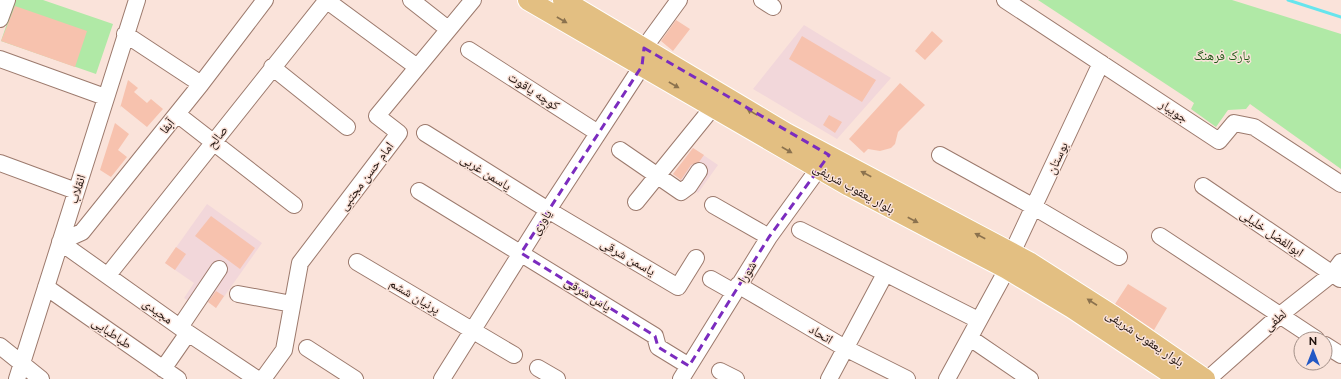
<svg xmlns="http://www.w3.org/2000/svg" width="1341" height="379" font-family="Raleway,'Noto Naskh Arabic',sans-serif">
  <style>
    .education { fill: #f2d7da }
    .green { fill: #b0e9a6 }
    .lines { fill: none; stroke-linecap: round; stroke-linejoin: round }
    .stream { stroke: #66e5ed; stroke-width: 3 }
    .building { fill: #f7c2ae }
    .minor-casing { stroke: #9c7a6d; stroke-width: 18 }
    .major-casing { stroke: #fff; stroke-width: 22 }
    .minor { stroke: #fff; stroke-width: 16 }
    .major { stroke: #e3bf82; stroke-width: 20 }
    .oneway { fill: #8b724e }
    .marked { fill: none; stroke: #7b2cbf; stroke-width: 3; stroke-dasharray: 8 5; stroke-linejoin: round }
    .labels { text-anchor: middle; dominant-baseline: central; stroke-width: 3; stroke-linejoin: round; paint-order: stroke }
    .park-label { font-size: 13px; fill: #1e5614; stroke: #fae3da }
    .street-label { font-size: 13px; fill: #20130e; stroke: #fae3da }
  </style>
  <rect width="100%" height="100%" fill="#fae3da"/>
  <path class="education" d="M804 25 891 78 837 139 753 89Z
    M693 148 718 165 698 193 673 174Z
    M207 204 262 243 216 308 206 300 192 303 184 298 194 283 165 263Z"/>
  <path class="green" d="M15 0H43L113 24 96 74 1 41Z
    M1038 0H1232L1341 34V169L1250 104 1246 109 1228 110 1216 127 1191 109 1194 103 1187 98Z"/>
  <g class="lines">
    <path class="stream" d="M1288 0 1341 17"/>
  </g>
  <path class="building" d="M15 6 87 31 75 67 1 41Z
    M676 20 690 29 673 51 661 41Z
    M932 31 943 41 925 60 915 51Z
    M802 36 876 80 862 102 789 59Z
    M128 80 138 88 134 92 147 103 151 99 163 109 147 127 121 106 120 108Z
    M900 83 925 105 898 132 895 144 891 148 880 151 868 149 864 153 849 139Z
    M829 115 842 122 835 133 823 125Z
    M115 123 129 134 118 150 127 157 111 177 100 170Z
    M693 148 704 155 699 162 691 165 681 180 673 174Z
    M211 216 255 248 240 269 195 236Z
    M176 247 186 254 175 270 165 263Z
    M1128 284 1167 308 1154 330 1115 304Z
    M216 291 224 296 216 308 208 302Z"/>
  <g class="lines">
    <defs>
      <path id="minor" d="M326 0 417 67
        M411 0 448 29
        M762 0 773 7
        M1005 0 1219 141 1234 123 1254 127 1341 184
        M0 19 7 0
        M125 34 201 84
        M644 48 679 0
        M469 50 598 133
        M0 59 105 97
        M272 67 347 127
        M177 114 294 205
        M425 133 548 210 678 287 696 258
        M620 150 681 192 689 186 699 171
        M940 155 1034 207 1119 257
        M0 163 76 191
        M1203 186 1340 279
        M419 191 655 336 658 347 689 366
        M636 202 713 107
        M713 205 769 237
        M800 230 978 320
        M1160 236 1316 339
        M60 242 82 232 201 84 265 0
        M60 242 188 333 257 379
        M1012 253 1101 63
        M357 262 514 355
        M108 275 327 0
        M711 279 734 292
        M738 285 845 348 907 379
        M46 287 178 379
        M238 294 292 304
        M180 327 219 269
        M970 338 1030 379
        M1325 345 1341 355
        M0 346 41 379
        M307 348 355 379
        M538 368 557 379
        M163 369 188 333
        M720 371 736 379
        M17 379 137 0
        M263 379 284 350 300 263 399 133 377 116 473 0
        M442 379 548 210 642 66
        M681 379 769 237 819 168
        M829 379 885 274
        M947 379 1007 269
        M1208 379 1280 315 1332 274 1341 262"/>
      <path id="major" d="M528 0 849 186 1007 269 1072 308 1179 379
        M563 0 786 133 1029 262 1115 317 1205 379"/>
    </defs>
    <use href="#minor" class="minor-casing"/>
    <use href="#major" class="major-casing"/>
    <use href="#minor" class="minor"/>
    <use href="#major" class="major"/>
  </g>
  <defs><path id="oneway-solid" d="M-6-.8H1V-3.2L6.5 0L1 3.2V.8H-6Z"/></defs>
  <g class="oneway">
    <use href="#oneway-solid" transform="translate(562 20) rotate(30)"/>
    <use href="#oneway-solid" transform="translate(674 85) rotate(30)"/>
    <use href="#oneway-solid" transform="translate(752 112) rotate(-149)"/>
    <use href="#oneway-solid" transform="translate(787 150) rotate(30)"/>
    <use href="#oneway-solid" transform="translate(866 174) rotate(-152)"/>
    <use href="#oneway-solid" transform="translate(913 220) rotate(28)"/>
    <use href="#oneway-solid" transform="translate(980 236) rotate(-152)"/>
    <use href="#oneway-solid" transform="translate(1092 302) rotate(-147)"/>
  </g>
  <path class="marked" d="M644 48 829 155 769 237 689 366 658 347 655 336 521 253 642 66Z"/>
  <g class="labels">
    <g class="park-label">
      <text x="1222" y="55">پارک فرهنگ</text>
    </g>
    <g class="street-label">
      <text transform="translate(534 91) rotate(33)">کوچه یاقوت</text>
      <text transform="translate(1174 111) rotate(33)">جویبار</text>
      <text transform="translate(167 126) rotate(-51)">آبفا</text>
      <text transform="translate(217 137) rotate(-52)">صالح</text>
      <text transform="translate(1057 158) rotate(-65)">بوستان</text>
      <text transform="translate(486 172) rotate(32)">یاسمن غربی</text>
      <text transform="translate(366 176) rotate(-53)">امام حسن مجتبی</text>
      <text transform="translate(854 188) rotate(29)">بلوار یعقوب شریفی</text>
      <text transform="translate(77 189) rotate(-73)">انقلاب</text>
      <text transform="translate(541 222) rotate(-57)">یاوری</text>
      <text transform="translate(1272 233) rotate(34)">ابوالفضل خلیلی</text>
      <text transform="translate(628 257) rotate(30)">یاسمن شرقی</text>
      <text transform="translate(747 272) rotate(-58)">شورا</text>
      <text transform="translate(588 294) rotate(32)">یاس شرقی</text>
      <text transform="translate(415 296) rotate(31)">پرنیان ششم</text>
      <text transform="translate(158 311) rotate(36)">مجیدی</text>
      <text transform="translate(1275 320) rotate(-40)">لطفی</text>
      <text transform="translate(112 333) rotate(35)">طباطبایی</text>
      <text transform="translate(821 334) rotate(31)">اتحاد</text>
      <text transform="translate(1145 338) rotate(34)">بلوار یعقوب شریفی</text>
    </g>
  </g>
  <g transform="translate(1313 351)"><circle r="19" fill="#fae3da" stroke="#a39088"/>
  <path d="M0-3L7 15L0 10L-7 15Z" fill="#2258c5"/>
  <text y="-6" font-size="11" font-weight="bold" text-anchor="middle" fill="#20130e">N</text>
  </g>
</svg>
